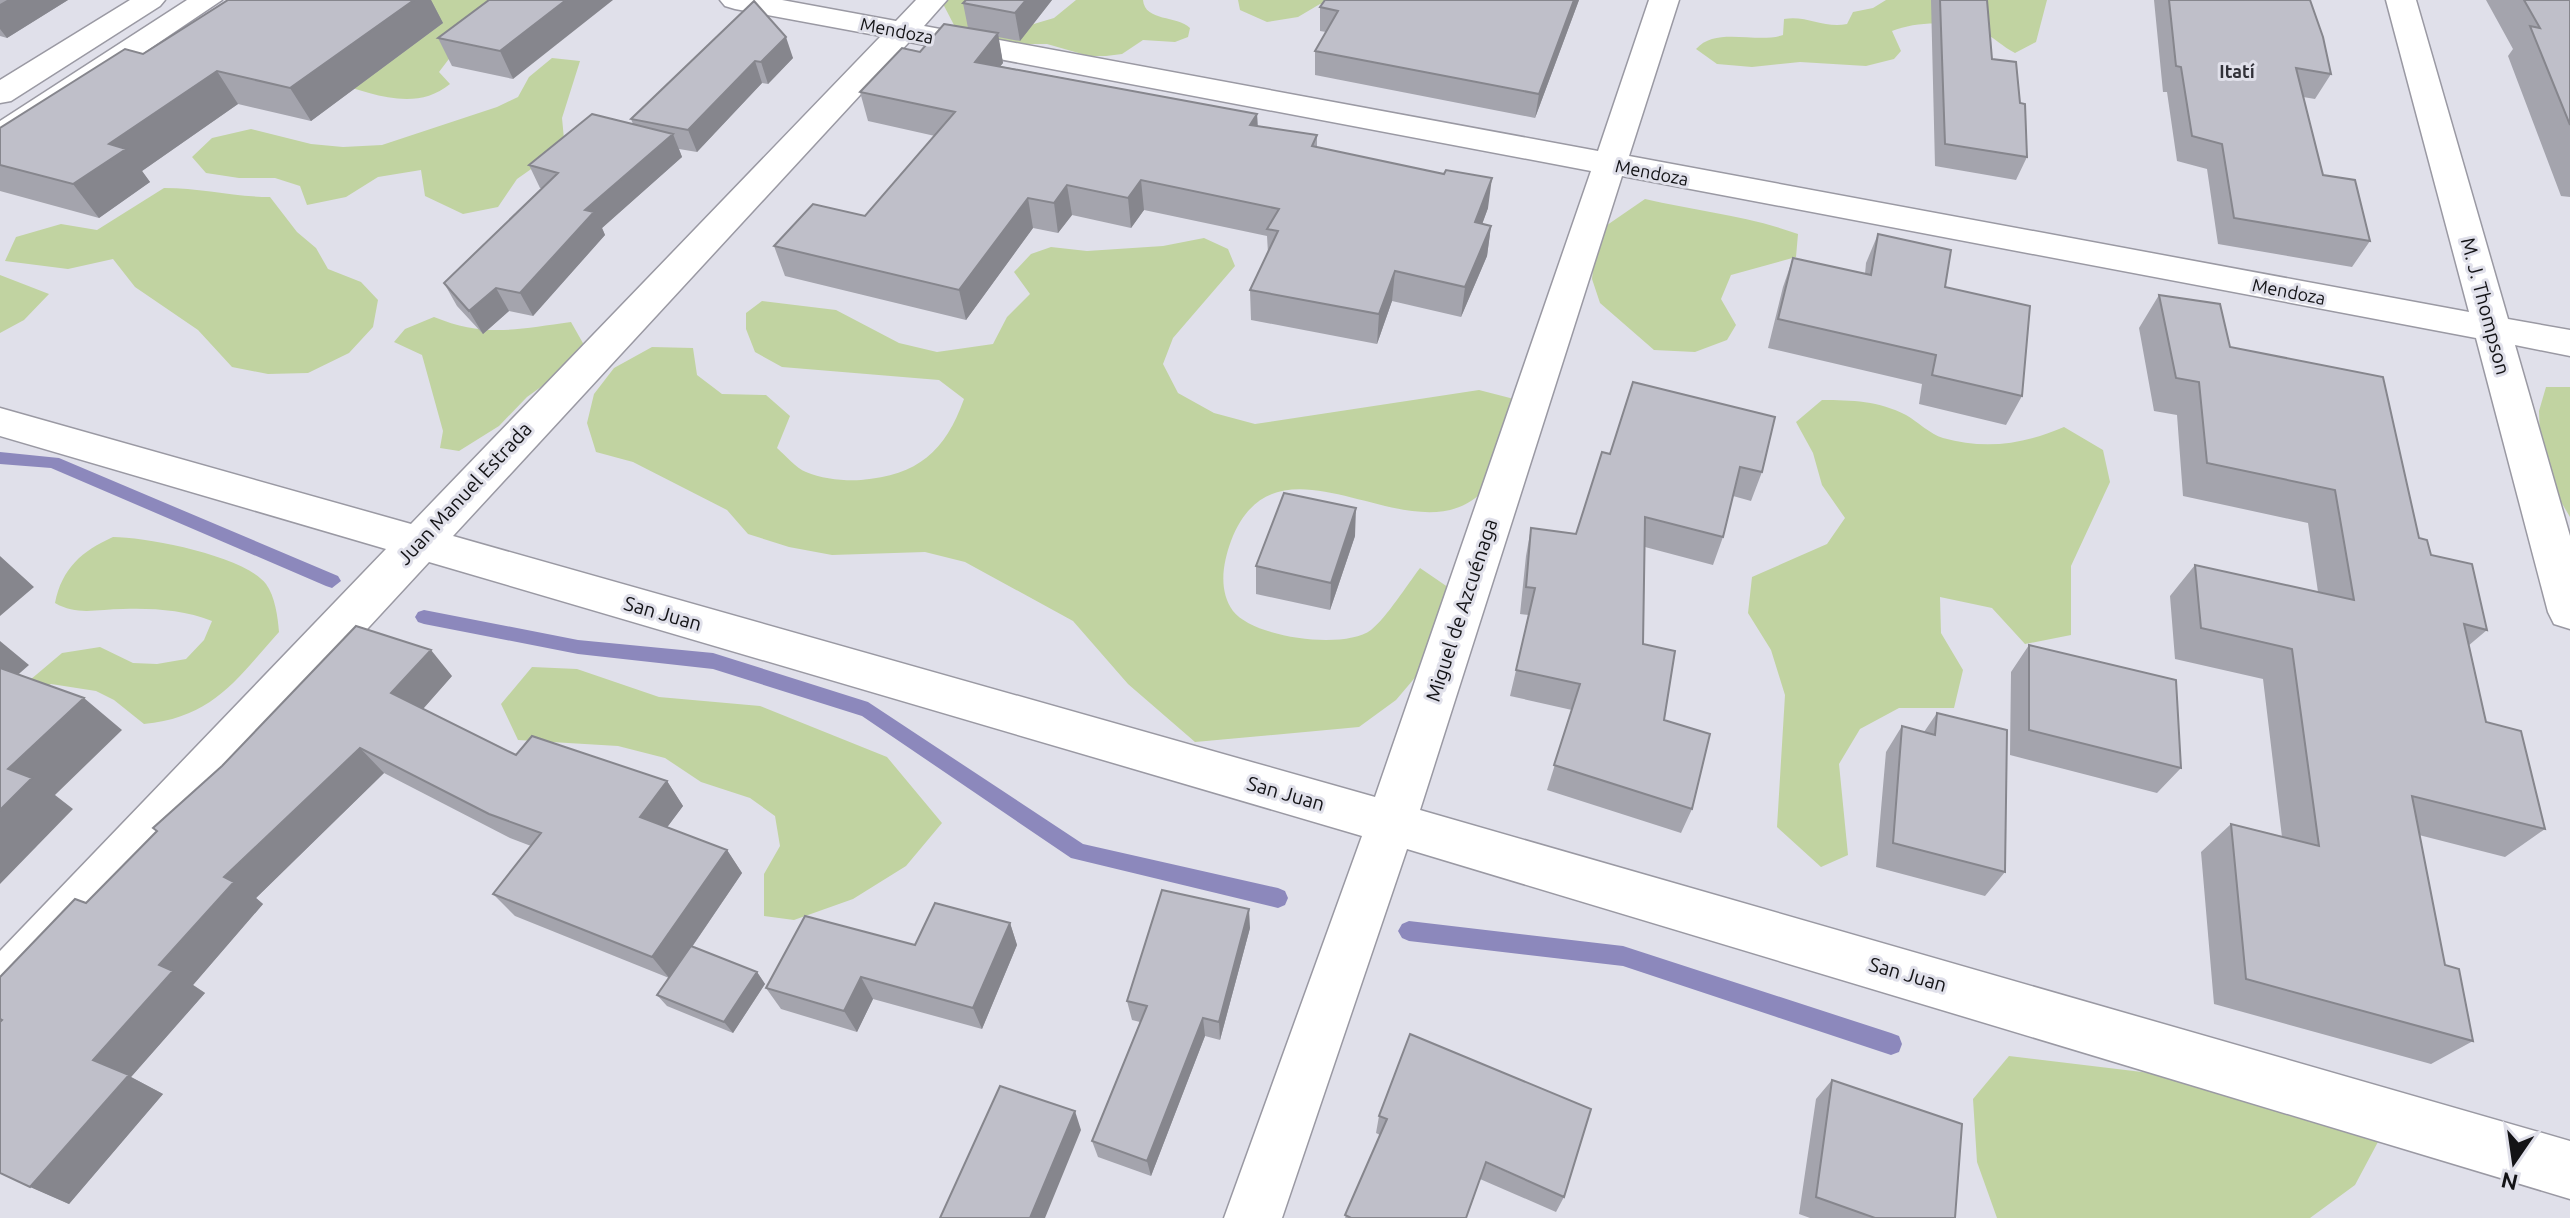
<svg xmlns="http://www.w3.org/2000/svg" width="2570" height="1218" font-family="Ubuntu,sans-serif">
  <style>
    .green { fill: #c1d3a1 }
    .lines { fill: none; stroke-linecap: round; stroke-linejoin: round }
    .stream { fill: #8c88bc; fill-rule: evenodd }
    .minor-casing { stroke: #9a99a3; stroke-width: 3 }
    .minor { fill: #fff; fill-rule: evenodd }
    .wall { fill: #a4a4ad }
    .shaded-wall { fill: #86868d }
    .building { fill: #bfbfc9; stroke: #86868d; stroke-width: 2 }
    .labels { text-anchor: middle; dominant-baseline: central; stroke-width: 6; stroke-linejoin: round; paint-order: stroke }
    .far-street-label { font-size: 18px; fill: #131316; stroke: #e0e0ea }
    .far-neighbourhood-label { font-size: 18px; font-weight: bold; fill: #313139; stroke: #e0e0ea }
    .street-label { font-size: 20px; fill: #131316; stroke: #e0e0ea }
  </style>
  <rect width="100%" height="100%" fill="#e0e0ea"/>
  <path class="green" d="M392 0H517L458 47 439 72 450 84C415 113 371 93 332 82Z
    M941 0H984L1027 26 1054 18 1076 0H1143C1145 22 1177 15 1190 28L1188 37 1175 42 1143 40 1122 54 1106 56H1089L1047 44H996L954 25Z
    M1238 0H1433L1320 4 1298 17 1267 22 1240 10Z
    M1886 0H2047L2036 42 2015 53C2003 47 1994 37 1982 32 1955 21 1918 21 1892 31L1901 51 1894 59 1866 66 1800 62 1752 67 1717 64 1696 49C1716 26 1756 44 1783 35L1784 19C1807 15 1825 29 1847 24L1853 12 1873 8Z
    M552 58 580 61 562 118 564 139 544 160 517 179 498 207 463 214 425 196 421 170 378 177 346 197 307 205 300 186 275 178H239L206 173 192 157 212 138 251 129 311 144 343 147 382 145 497 107 518 97 529 77Z
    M164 188C201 188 234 197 270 197L297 232 316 248 328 269 361 282 378 300 373 327 349 353 308 373 268 374 232 367 198 330 135 287 113 259 68 269 5 261 16 237 61 224 97 230Z
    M1645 199C1696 211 1749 216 1798 234L1796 257 1731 275 1721 299 1736 325 1727 340 1695 352 1654 350 1600 303 1592 279 1597 232Z
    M1204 238 1228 249 1235 266 1173 338 1163 364 1178 393 1214 413 1255 424 1479 390 1514 399C1508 417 1493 480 1483 491 1414 563 1278 418 1231 541 1223 563 1218 590 1233 611 1254 638 1344 650 1371 630 1387 617 1407 585 1420 568L1458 594 1424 667 1396 700 1359 727 1195 742 1128 684 1073 621 965 562 925 552 832 555 789 547 748 534 727 510 633 462 596 452 587 423 594 394 614 368 652 347 693 348 697 375 722 394 766 395 790 416 777 448C786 456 796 468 806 472 822 479 844 481 861 480 918 475 945 452 964 399L939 380 782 367 755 352 746 329V313L762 301 836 310 899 343 937 352 993 344 1007 317 1030 294 1014 272 1031 254 1051 247 1087 251 1163 246Z
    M0 275 49 294 24 320 0 333Z
    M434 317C485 338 518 329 571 322L584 345 563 371 527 397 499 426 459 451 440 448 443 431 422 355 394 342 405 329Z
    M2546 387H2570V517L2541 468 2539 411Z
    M1822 400C1852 400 1879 401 1906 415 1918 422 1930 434 1943 438 1986 450 2024 444 2064 427L2103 450 2110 482 2071 566V635L2025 644 1992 608 1940 597 1941 633 1963 670 1954 708H1899L1860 729 1839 764 1848 855 1821 867 1777 827 1785 695 1771 650 1748 613 1752 577 1827 544 1845 518 1822 485 1813 453 1796 422Z
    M113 537C147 537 245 556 266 584 275 596 278 618 279 632 235 681 213 717 144 724L114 700 96 691 51 684 25 699 0 696 30 680 62 653 100 647 133 663 157 664 186 659 204 640 212 621C184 610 153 608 123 609 98 609 77 616 55 603 62 568 82 551 113 537Z
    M532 667 577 669 659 697 760 706 887 757 942 823 906 866 853 899 794 920 764 916V874L780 846 775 816 750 798 701 782 665 758 618 746 518 740 501 704Z
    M2009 1056 2250 1085 2379 1140 2355 1185 2310 1218H1997L1977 1162 1973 1099Z"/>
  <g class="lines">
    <path class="stream" d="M0 452 59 458 338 576 341 581 332 588 326 586 51 468 0 464Z
      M424 610 578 640 713 653 868 702 1083 844 1278 888 1285 891 1288 898 1285 905 1278 908 1071 858 862 716 713 669 578 654 424 624 418 622 415 617 418 612Z
      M1409 921 1623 946 1891 1033 1899 1036 1902 1044 1899 1052 1891 1055 1623 966 1409 941 1402 938 1398 931 1402 924Z"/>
    <defs>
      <path id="minor" d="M130 0H165L160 6 11 101 0 103V80Z
        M187 0H222L11 142 0 145V121Z
        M720 0H782L896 21 916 0H947L924 26 1598 151 1649 0H1679L1629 156 2469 312 2386 0H2416L2508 319 2570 330V356L2515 345 2570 536V629L2554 624 2548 612 2476 338 1622 176 1420 810 2570 1141V1199L1407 849 1282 1218H1224L1362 836 429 562 19 1006 0 1013V951L386 549 0 436V408L411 524 881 36 735 9 725 6ZM909 42 1591 171 1375 797 453 536Z"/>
    </defs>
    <use href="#minor" class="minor-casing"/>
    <use href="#minor" class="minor"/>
  </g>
  <path class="wall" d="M0 0H68L7 38 0 36Z
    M228 0H431L443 23 311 121 238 104 142 171 150 182 99 218 0 191V128L143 54Z
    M489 0 513 79 452 66 438 38Z
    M1052 0 1020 41 998 37 1003 63 1000 66 1257 114 1258 126 1317 135V147L1488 208 1482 224 1491 226 1487 256 1461 317 1392 301 1377 344 1251 320 1250 290 1268 253 1267 236 1144 210 1131 228 1072 215 1058 233 1033 228 966 320 785 276 774 246 865 216 935 136 868 121 860 92 920 52 968 28 963 3Z
    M1325 0H1579L1535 118 1315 75V51L1326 32 1320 31V7Z
    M1931 0H1987L1992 59 2027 157 2016 180 1935 166Z
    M2154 0H2310L2331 74 2315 99 2303 97 2323 175 2370 241 2352 267 2218 244 2207 169 2177 161 2167 92H2163Z
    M2486 0H2570V197L2561 196 2508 56 2513 49Z
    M754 1 793 58 768 84 762 83 697 152 679 149 682 157 602 228 605 235 533 316 509 311 483 334 457 306 444 283 542 188H540L529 165 633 124 631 119Z
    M1878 234 1945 287 2022 396 2006 425 1919 404 1922 384 1768 348 1783 287 1793 258 1865 274 1866 263Z
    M2159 295 2230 347 2419 538 2487 630 2468 646 2486 722 2545 829 2505 857 2419 835 2445 965 2473 1041 2431 1064 2214 1004 2201 852 2231 824 2282 837 2263 679 2175 659 2170 596 2195 565 2318 592 2308 523 2183 496 2177 415 2154 411 2139 328Z
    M1633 382 1762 472 1751 501 1733 496 1723 537 1713 565 1645 547 1643 644 1664 720 1692 809 1681 833 1547 790 1572 710 1510 696 1529 615 1520 614 1526 556 1531 528 1576 534 1610 454Z
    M1355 536 1330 610 1256 594V566Z
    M2029 645 2181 768 2157 793 2010 755 2011 672Z
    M452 676 423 709 516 755 667 781 683 806 667 827 727 850 742 873 692 947 757 972 765 984 733 1033 667 1006 657 995 669 978 515 916 493 894 531 846 510 838 384 773 256 898 263 904 193 985 205 993 131 1077 163 1094 69 1204 0 1173V977L86 903 157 832 153 828 222 766Z
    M1937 713 2005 872 1985 896 1876 867 1886 752 1902 726 1924 732Z
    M1010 923 1017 945 982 1029 873 999 857 1032 781 1009 766 988 915 945Z
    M1250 928 1220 1040 1205 1036 1151 1176 1098 1157 1092 1141 1140 1022 1132 1020 1127 1001Z
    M1832 1080 1955 1218H1810L1799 1214 1816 1099Z
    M1379 1116 1564 1197 1556 1212 1480 1179 1466 1218H1345L1380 1135 1376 1133Z"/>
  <path class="shaded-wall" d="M7 0H68L7 38 0 29V4Z
    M414 0H431L443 23 311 121 290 88Z
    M566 0H613L513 79 500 51Z
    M1026 0H1052L1020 41 1015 13Z
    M1574 0H1579L1535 118 1539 94Z
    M998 33 1003 63 980 91 975 62Z
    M786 37 793 58 768 84 761 62Z
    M755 61 762 83 697 152 688 130Z
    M217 71 238 104 142 171 150 182 99 218 73 184 109 144Z
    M1257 114 1258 144 1250 125Z
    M673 134 682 157 602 228 605 235 533 316 520 293 585 210Z
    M1492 178 1488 208 1472 252 1475 222Z
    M1141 180 1144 210 1131 228 1128 198Z
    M1067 185 1072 215 1058 233 1054 203Z
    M1028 198 1033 228 966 320 959 290Z
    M1491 226 1487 256 1461 317 1465 287Z
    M1395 271 1392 301 1377 344 1379 314Z
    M496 288 509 311 483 334 469 311Z
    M1356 508 1355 536 1330 610 1331 583Z
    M0 556 34 587 0 616Z
    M0 641 29 665 4 687 0 684Z
    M431 650 452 676 414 719 391 693Z
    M84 698 122 730 55 795 73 809 0 884V810L8 769Z
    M360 748 384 773 256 898 263 904 193 985 205 993 131 1077 163 1094 69 1204 30 1187 93 1060 159 965 224 877Z
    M667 781 683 806 657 841 640 817Z
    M727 850 742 873 670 979 652 957Z
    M1249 909 1250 928 1220 1040 1219 1022Z
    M1010 923 1017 945 982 1029 973 1008Z
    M757 972 765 984 733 1033 724 1022Z
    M861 977 873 999 857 1032 844 1011Z
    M1203 1018 1205 1036 1151 1176 1147 1161Z
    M1075 1111 1081 1130 1045 1218H1030Z"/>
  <path class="building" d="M228 0H414L290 88 217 71 109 144 126 149 73 184 0 165V128L125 49 143 54Z
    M489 0H566L500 51 438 38Z
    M966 0H1026L1015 13 963 3Z
    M1325 0H1574L1539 94 1315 51 1338 11 1320 7Z
    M1940 0H1987L1992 59 2016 62 2020 103 2025 104 2027 157 1945 144Z
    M2169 0H2310L2323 37 2331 74 2296 68 2323 175 2355 180 2370 241 2234 218 2222 144 2192 136 2181 67 2176 66Z
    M2524 0H2570V125L2530 26 2540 28Z
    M754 1 786 37 761 62 755 61 688 130 631 119Z
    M944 24 998 33 975 62 1257 114 1250 125 1317 135 1312 146 1444 174 1446 170 1492 178 1475 222 1491 226 1465 287 1395 271 1379 314 1250 290 1278 231 1267 229 1279 209 1141 180 1128 198 1067 185 1054 203 1028 198 959 290 774 246 813 204 865 216 955 112 860 92 902 48 920 52Z
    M592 114 673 134 585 210 594 212 520 293 496 288 469 311 444 283 558 173 529 165Z
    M1878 234 1951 250 1945 287 2030 306 2022 396 1932 375 1936 355 1778 319 1793 258 1871 275Z
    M2159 295 2220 304 2230 347 2383 377 2419 538 2427 540 2431 555 2472 564 2487 630 2464 624 2486 722 2521 731 2545 829 2412 796 2445 965 2459 969 2473 1041 2246 979 2231 824 2319 846 2292 649 2201 628 2195 565 2354 600 2335 490 2207 463 2199 382 2176 378Z
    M1633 382 1775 417 1762 472 1740 467 1723 537 1645 517 1643 644 1675 651 1664 720 1710 734 1692 809 1554 765 1580 684 1516 670 1535 588 1526 587 1531 528 1576 534 1602 452 1610 454Z
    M1284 493 1356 508 1331 583 1256 566Z
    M356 626 431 650 391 693 516 755 532 736 667 781 640 817 727 850 652 957 493 894 541 833 489 814 360 748 224 877 234 882 159 965 173 971 93 1060 129 1075 30 1187 0 1173V1022L2 1020 0 1019V977L75 899 86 903 157 831 153 828 222 766Z
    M2029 645 2176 680 2181 768 2029 730Z
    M0 668 84 698 8 769 32 778 0 810Z
    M1937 713 2007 730 2005 872 1893 843 1902 726 1935 735Z
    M1162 890 1249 909 1219 1022 1203 1018 1147 1161 1092 1141 1147 1006 1127 1001Z
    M935 903 1010 923 973 1008 861 977 844 1011 766 988 805 916 915 945Z
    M691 946 757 972 724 1022 657 995Z
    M1410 1034 1591 1109 1564 1197 1486 1162 1466 1218H1351L1345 1215 1387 1119 1379 1116Z
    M1832 1080 1962 1124 1955 1218H1875L1816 1197Z
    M1000 1086 1075 1111 1030 1218H940Z"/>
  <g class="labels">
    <g class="far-street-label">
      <text transform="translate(897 30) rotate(11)">Mendoza</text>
      <text transform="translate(1652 172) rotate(11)">Mendoza</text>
      <text transform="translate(2289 291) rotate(11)">Mendoza</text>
    </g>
    <g class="far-neighbourhood-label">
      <text x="2237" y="71">Itatí</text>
    </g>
    <g class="street-label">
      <text transform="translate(2486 306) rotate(75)">M. J. Thompson</text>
      <text transform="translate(464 493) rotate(-47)">Juan Manuel Estrada</text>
      <text transform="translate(1461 610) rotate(-72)">Miguel de Azcuénaga</text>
      <text transform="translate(663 613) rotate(16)">San Juan</text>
      <text transform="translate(1286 793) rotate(16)">San Juan</text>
      <text transform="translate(1908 974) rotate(16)">San Juan</text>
    </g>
  </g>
  <g transform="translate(2514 1162) rotate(193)" stroke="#e0e0ea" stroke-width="6" paint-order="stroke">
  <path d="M0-6L14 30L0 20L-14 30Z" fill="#131316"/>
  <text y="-12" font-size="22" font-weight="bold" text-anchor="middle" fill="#131316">N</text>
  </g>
</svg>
